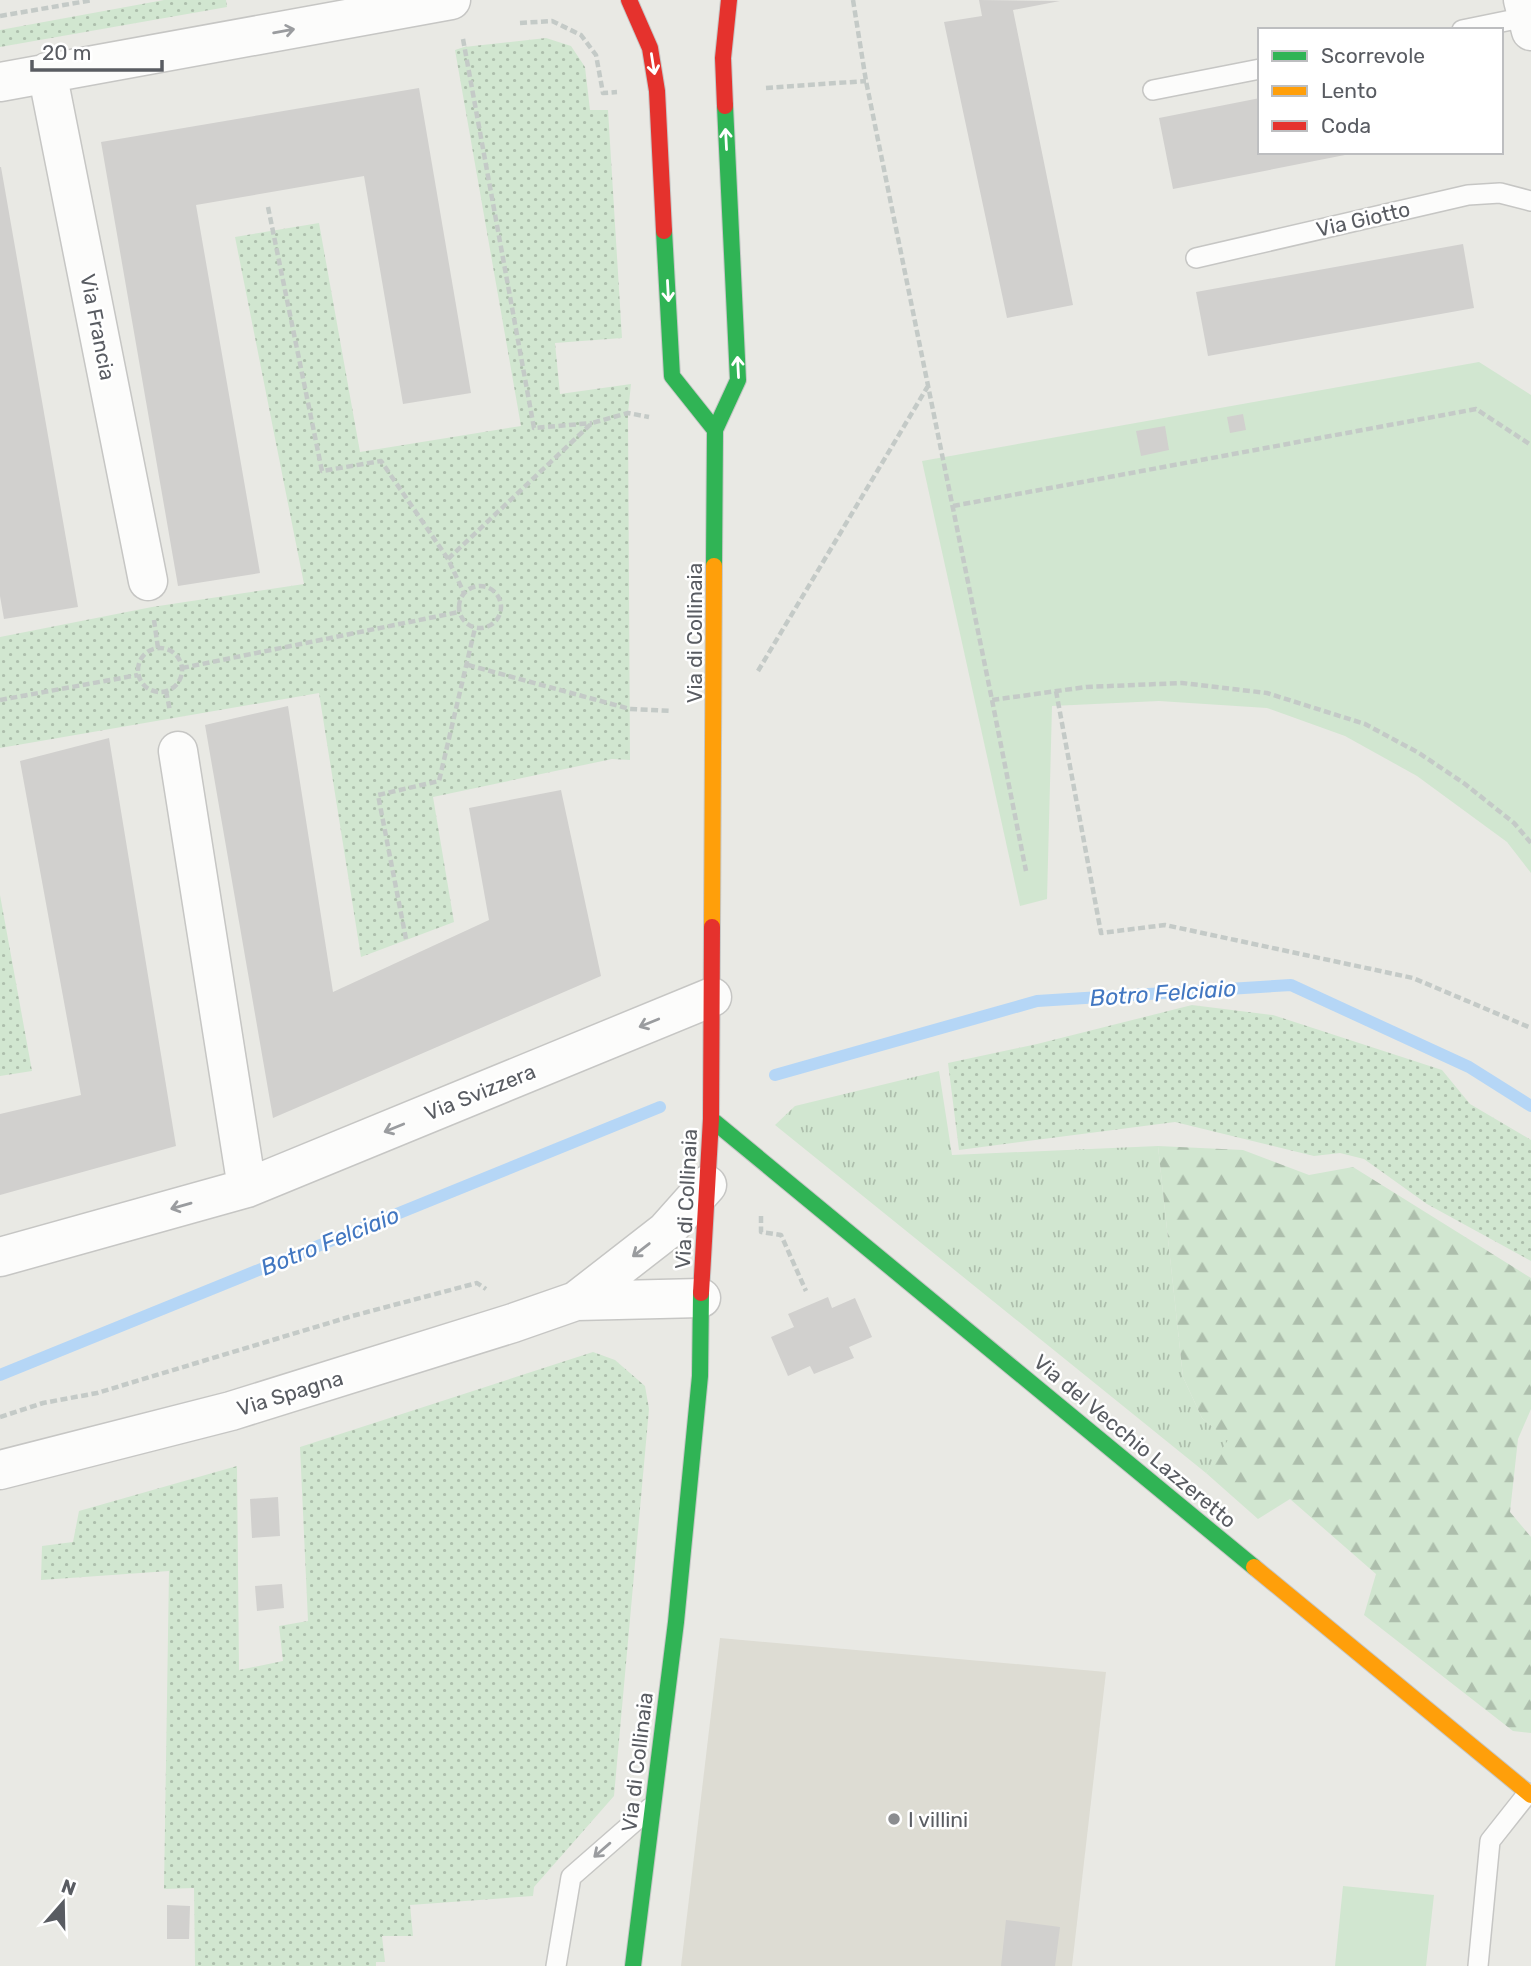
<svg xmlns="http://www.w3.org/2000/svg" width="1531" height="1966" font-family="Rubik,sans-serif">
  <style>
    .education { fill: #dddcd3 }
    .grass { fill: url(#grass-tufts) }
    .forest { fill: url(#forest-firs) }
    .park { fill: #d1e6d0 }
    .garden { fill: url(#garden-dots) }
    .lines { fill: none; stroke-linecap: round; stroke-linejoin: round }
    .stream { stroke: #b5d6f6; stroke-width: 12 }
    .building { fill: #d1d0ce }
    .lane-casing { stroke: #c6c6c4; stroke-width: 22 }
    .street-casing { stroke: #c6c6c4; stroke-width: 41 }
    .fast-casing { stroke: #c6c7c6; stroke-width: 18 }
    .slow-casing { stroke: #c6c7c6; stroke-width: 18 }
    .jam-casing { stroke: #c6c7c6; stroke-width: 18 }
    .path { stroke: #c4cac7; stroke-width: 4.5; stroke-dasharray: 7 3.5; stroke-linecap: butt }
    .lane { stroke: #fcfcfb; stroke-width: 19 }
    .street { stroke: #fcfcfb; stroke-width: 38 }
    .fast { stroke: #30b455; stroke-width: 16 }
    .slow { stroke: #ff9f0a; stroke-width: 16 }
    .jam { stroke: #e5322d; stroke-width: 16 }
    .oneway { stroke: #9a9c9f }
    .oneway2 { stroke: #fff }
    .poi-dot { fill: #8b8d90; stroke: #fff; stroke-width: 2.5 }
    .labels { text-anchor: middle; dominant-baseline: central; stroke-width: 5; stroke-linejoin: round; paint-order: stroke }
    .street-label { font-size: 21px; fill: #595c62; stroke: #fff }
    .poi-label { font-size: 21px; fill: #595c62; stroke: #fff; text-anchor: start }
    .water-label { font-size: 23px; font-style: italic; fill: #4277c1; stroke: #fff }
  </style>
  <defs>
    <pattern id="grass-tufts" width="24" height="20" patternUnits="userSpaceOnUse" patternTransform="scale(1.75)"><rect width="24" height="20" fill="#d1e6d0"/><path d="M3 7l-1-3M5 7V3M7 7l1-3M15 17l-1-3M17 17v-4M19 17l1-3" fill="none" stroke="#adbeac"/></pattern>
    <pattern id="forest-firs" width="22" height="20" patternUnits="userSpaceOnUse" patternTransform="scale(1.75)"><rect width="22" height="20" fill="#d1e6d0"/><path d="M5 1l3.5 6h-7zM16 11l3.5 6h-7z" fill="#adbeac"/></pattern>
    <pattern id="garden-dots" width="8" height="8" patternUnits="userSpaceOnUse" patternTransform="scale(1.75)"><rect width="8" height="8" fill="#d1e6d0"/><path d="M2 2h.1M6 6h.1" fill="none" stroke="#adbeac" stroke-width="1.8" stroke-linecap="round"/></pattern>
  </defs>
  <rect width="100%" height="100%" fill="#e9e9e4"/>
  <path class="education" d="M720 1638 1106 1672 1072 1966H681Z"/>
  <path class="grass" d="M939 1071 952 1155 1158 1146 1183 1377 1202 1418 1229 1440 1206 1473 775 1125 795 1106Z"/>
  <path class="forest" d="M1158 1146 1243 1150 1309 1175 1353 1167 1531 1278V1409L1518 1439 1510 1512 1531 1537V1733L1513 1731 1364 1615 1376 1574 1290 1499 1258 1519 1206 1473 1228 1440 1202 1418 1183 1377Z"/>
  <path class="park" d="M1479 362 1531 395V873L1507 842 1417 776 1345 736 1267 708 1159 701 1052 706 1047 899 1020 906 922 461Z
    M1343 1886 1434 1895 1426 1966H1335Z"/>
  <path class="garden" d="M164 0H226L227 7 0 47V30Z
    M546 38 571 46 585 67 590 110H608L622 338 555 343 560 394 631 384 628 413 630 760 612 759 433 797 454 922 361 957 319 693 0 748V637L152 607 304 584 235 237 319 223 360 452 521 426 455 50 464 47Z
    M0 895 32 1071 0 1076Z
    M1192 1005 1273 1015 1442 1070 1470 1104 1531 1140V1261L1427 1204 1364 1159 1340 1153 1314 1156 1175 1122 959 1150 948 1063 1037 1044Z
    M593 1352 615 1360 645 1386 649 1409 614 1796 534 1887 533 1896 410 1905 413 1936H382L385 1962H376V1966H195L194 1888 164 1889 169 1571 41 1580 42 1546 73 1542 79 1511 237 1466 239 1670 283 1661 279 1626 308 1621 300 1447Z"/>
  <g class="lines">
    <path class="stream" d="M775 1075 1037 1001 1291 985 1469 1067 1531 1106
      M0 1375 660 1107"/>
  </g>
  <path class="building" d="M979 0 1060 1 1013 10 1073 305 1007 318 944 22 982 16Z
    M419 88 471 393 403 404 364 176 196 205 260 573 178 586 101 142Z
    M1260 98V152L1350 154 1173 189 1159 118Z
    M0 167H1L78 607 4 619 0 596Z
    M1463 244 1474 308 1208 356 1196 292Z
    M1243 414 1246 430 1230 433 1227 417Z
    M1165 426 1169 450 1141 456 1136 431Z
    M288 706 333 992 489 920 469 808 561 790 601 976 273 1118 205 725Z
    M109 738 176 1146 0 1195V1114L81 1095 20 761Z
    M828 1297 832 1308 855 1298 872 1337 849 1347 854 1358 814 1374 810 1366 788 1376 771 1337 794 1327 788 1314Z
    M278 1497 280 1536 252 1538 250 1499Z
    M282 1584 284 1608 257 1611 255 1586Z
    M167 1905 190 1906 189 1939H167Z
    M1006 1920 1060 1927 1055 1966H1001Z"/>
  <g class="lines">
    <defs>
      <path id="lane" d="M1462 30 1531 16
        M1153 90 1260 69
        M1196 258 1468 195 1500 193 1531 201
        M556 1966 571 1877 650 1808
        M1478 1966 1490 1841 1528 1793"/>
      <path id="street" d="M1523 0 1531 31
        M47 72 148 581
        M0 82 451 0
        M178 751 247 1188
        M0 1257 247 1188 712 997
        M576 1301 666 1231 707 1185
        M0 1470 231 1411 513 1323 576 1301 701 1298"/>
      <path id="fast" d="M664 231 672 376 715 430
        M714 566 715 430 738 380 725 106
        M711 1119 1254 1567
        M633 1966 676 1622 700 1376 701 1293"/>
      <path id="slow" d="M712 927 714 566
        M1254 1567 1531 1795"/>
      <path id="jam" d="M629 0 650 48 657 91 664 231
        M725 106 723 58 729 0
        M701 1293 711 1119 712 927"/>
    </defs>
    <use href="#lane" class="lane-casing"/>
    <use href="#street" class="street-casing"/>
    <use href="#fast" class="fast-casing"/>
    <use href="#slow" class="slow-casing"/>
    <use href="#jam" class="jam-casing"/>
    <path class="path" d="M853 0 866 81 992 700 1086 687 1182 683 1267 693 1365 724 1419 753 1465 784 1514 823 1531 843
      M0 16 93 0
      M520 23 552 21 581 35 596 55 603 93 617 92
      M463 39 534 428 592 423
      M766 88 866 81
      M268 207 322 471 381 461 448 559 464 593
      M953 506 1476 409 1531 445
      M448 559 592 423 628 413 649 417
      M459 607a21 21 0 1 1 42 0a21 21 0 1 1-42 0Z
      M154 620 158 648
      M138 670a22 22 0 1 1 44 0a22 22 0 1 1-44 0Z
      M468 665 630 709 672 711
      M182 668 459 612
      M758 671 928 386
      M166 691 170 711
      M1056 691 1101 933 1165 925 1413 978 1531 1028
      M0 700 138 675
      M992 700 1026 871
      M406 939 378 795 439 781 475 628
      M761 1216V1232L781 1235 806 1291
      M0 1417 43 1403 97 1393 352 1316 477 1283 486 1289"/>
    <use href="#lane" class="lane"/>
    <use href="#street" class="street"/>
    <use href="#fast" class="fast"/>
    <use href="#slow" class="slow"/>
    <use href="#jam" class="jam"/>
  </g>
  <defs><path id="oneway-shaft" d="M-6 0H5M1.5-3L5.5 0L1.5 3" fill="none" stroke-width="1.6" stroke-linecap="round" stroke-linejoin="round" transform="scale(1.75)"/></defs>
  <g class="oneway">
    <use href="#oneway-shaft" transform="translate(284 31) rotate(-10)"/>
    <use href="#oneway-shaft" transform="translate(649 1023) rotate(158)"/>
    <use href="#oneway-shaft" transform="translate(394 1128) rotate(158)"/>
    <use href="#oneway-shaft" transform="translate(181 1206) rotate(164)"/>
    <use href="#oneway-shaft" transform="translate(641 1250) rotate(142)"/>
    <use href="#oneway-shaft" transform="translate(602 1850) rotate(139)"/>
  </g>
  <g class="oneway2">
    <use href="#oneway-shaft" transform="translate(653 64) rotate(81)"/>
    <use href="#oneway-shaft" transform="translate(726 139) rotate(-93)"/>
    <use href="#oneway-shaft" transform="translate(668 291) rotate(87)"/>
    <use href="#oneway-shaft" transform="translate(738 367) rotate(-93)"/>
  </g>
  <circle class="poi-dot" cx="894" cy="1819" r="7"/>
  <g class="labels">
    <g class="street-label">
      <text transform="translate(1363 219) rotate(-13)">Via Giotto</text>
      <text transform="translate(98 327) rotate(79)">Via Francia</text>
      <text transform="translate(694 633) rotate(-90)">Via di Collinaia</text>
      <text transform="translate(480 1092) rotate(-22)">Via Svizzera</text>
      <text transform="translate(686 1199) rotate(-87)">Via di Collinaia</text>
      <text transform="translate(290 1393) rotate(-17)">Via Spagna</text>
      <text transform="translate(1135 1441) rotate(40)">Via del Vecchio Lazzeretto</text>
      <text transform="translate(637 1762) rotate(-83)">Via di Collinaia</text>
    </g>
    <g class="poi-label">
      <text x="908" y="1819">I villini</text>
    </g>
    <g class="water-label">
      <text transform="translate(1163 993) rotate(-4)">Botro Felciaio</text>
      <text transform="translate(330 1241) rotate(-22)">Botro Felciaio</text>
    </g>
  </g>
  <rect x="1258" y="28" width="245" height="126" fill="#ffffff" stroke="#bdbec0" stroke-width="2"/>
  <rect x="1272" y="51" width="35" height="10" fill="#30b455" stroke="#bdbec0" stroke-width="2"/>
  <text x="1321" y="63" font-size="21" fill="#595c62">Scorrevole</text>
  <rect x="1272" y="86" width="35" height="10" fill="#ff9f0a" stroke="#bdbec0" stroke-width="2"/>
  <text x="1321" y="98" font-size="21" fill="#595c62">Lento</text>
  <rect x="1272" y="121" width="35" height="10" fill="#e5322d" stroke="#bdbec0" stroke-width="2"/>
  <text x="1321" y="133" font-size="21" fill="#595c62">Coda</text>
  <g transform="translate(63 1903) rotate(20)" stroke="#ffffff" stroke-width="5" paint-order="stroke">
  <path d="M0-5L12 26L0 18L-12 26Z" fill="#595c62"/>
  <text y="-10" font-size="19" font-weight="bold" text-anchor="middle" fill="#595c62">N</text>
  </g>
  <path d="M32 60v10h130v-10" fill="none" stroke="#595c62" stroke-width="3.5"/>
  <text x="42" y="60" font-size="21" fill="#595c62" stroke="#ffffff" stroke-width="5" paint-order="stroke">20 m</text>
</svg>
